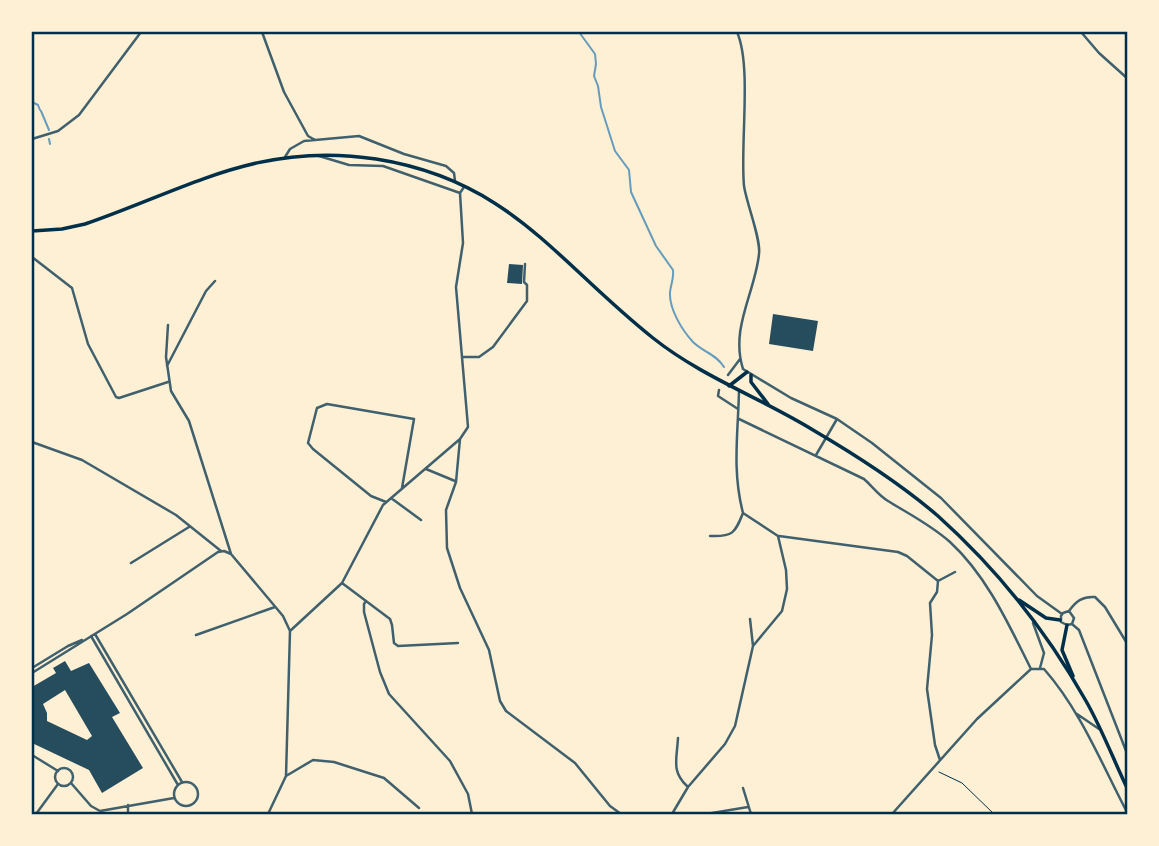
<svg xmlns="http://www.w3.org/2000/svg" width="1159" height="846" font-family="Barlow,sans-serif">
  <style>
    .lines { fill: none; stroke-linecap: round; stroke-linejoin: round }
    .stream { stroke: #669bbc; stroke-width: 2 }
    .building { fill: #264d5e; fill-rule: evenodd }
    .path { stroke: #003049; stroke-width: 1 }
    .minor { stroke: #3f606c; stroke-width: 2.5 }
    .tertiary { stroke: #3f606c; stroke-width: 2.5 }
    .trunk { stroke: #003049; stroke-width: 3.5 }
    .neatline { fill: none; stroke: #003049; stroke-width: 2.5 }
  </style>
  <rect width="100%" height="100%" fill="#fdf0d5"/>
  <g class="lines">
    <path class="stream" d="M579 32 595 54 596 64 594 76 598 86 601 107 615 151 629 170 631 192 656 246 673 270C674 278 671 284 670 292 669 309 682 330 693 342 703 352 716 354 724 367
      M32 102 38 105 40 110
      M41 111 49 130
      M49 139 50 144"/>
  </g>
  <path class="building" d="M509 264 523 265 522 284 507 283Z
    M773 314 818 321 813 351 769 344Z
    M65 661 71 671 89 663 120 713 112 717 143 768 102 793 89 770 32 743V687L56 673 53 668ZM65 690 92 736 87 740 47 721V713L43 704Z"/>
  <g class="lines">
    <path class="path" d="M939 772 962 783 994 814"/>
    <path class="minor" d="M262 32 284 92 308 136 315 140
      M737 32C752 66 740 144 744 186 747 205 761 239 759 254 755 293 730 328 743 369L791 398 837 419 872 443 941 498 1037 596 1062 614
      M319 156 349 165 383 166 460 193
      M285 157 290 149 304 141 359 136 404 154 446 166 454 173 455 181
      M32 257 72 288 88 344 116 397 119 398 168 382
      M168 325 166 357 171 391 189 421 231 554 283 616 290 631 286 776 268 814
      M462 357H479L493 347 527 301V285L524 282 525 264
      M167 366 206 291 215 281
      M728 375 740 359
      M719 390 718 396 738 409
      M739 419 864 479C872 486 878 495 888 501 909 514 931 525 950 542 987 576 1009 625 1031 669H1044C1081 711 1102 765 1128 814
      M460 439 456 482 446 510 447 548 460 588 489 650 500 701 506 711 575 763 610 806 621 814
      M32 442 82 460 176 515 221 551
      M816 455 837 419
      M426 469 455 481
      M391 498 421 520
      M386 502 371 496 313 449 308 443 317 408 327 404 414 419 402 488
      M710 536C733 537 735 533 743 513
      M779 536 898 552 907 556 938 581 937 592 930 603 932 635 927 689 935 745 940 760
      M131 563 189 527
      M938 581 955 572
      M342 583 390 619 392 625 394 643 398 646 458 643
      M366 601 364 604V612L380 672 389 694 450 761 468 794 472 814
      M1069 611C1076 601 1083 596 1095 597L1105 607 1128 645
      M750 619 753 646
      M1033 623 1044 653 1040 668
      M1072 624 1074 618 1069 611 1063 613 1061 616V622L1067 625 1072 624 1079 630 1128 756
      M290 631 342 583 383 505 460 439 468 427 456 287 463 243 460 193 464 187
      M95 634 182 782
      M196 635 275 607
      M91 636 178 785
      M32 668 68 646 82 640
      M32 673 127 614 218 552 224 551 231 554
      M1077 714 1099 729
      M678 738C677 759 671 771 687 786
      M32 755 58 771
      M55 777a9 9 0 1 1 18 0a9 9 0 1 1-18 0Z
      M286 776 313 760 334 762 384 778 419 808
      M174 794a12 12 0 1 1 24 0a12 12 0 1 1-24 0Z
      M71 783 91 806 100 811 174 798
      M743 788 751 814
      M36 814 58 784
      M128 814V805
      M672 814 688 787 725 744 735 726 753 646 782 611 787 589 786 570 778 536 743 513C732 471 738 434 739 391
      M706 814 748 807
      M892 814 977 719 1031 669"/>
    <path class="tertiary" d="M1081 32 1099 53 1128 79
      M32 139 58 131 79 115 141 32"/>
    <path class="trunk" d="M32 231 62 229 85 224C189 188 260 141 376 159 510 180 556 261 653 338 702 377 761 398 813 430 854 454 902 485 938 516 997 569 1047 632 1086 701 1102 729 1114 761 1128 790
      M751 375V382L768 404
      M729 386 747 372
      M1019 600 1046 618 1060 620
      M1067 625 1062 650 1073 676"/>
  </g>
  <rect width="1159" height="846" fill="none" stroke="#fdf0d5" stroke-width="66"/>
  <rect x="33" y="33" width="1093" height="780" class="neatline"/>
</svg>
